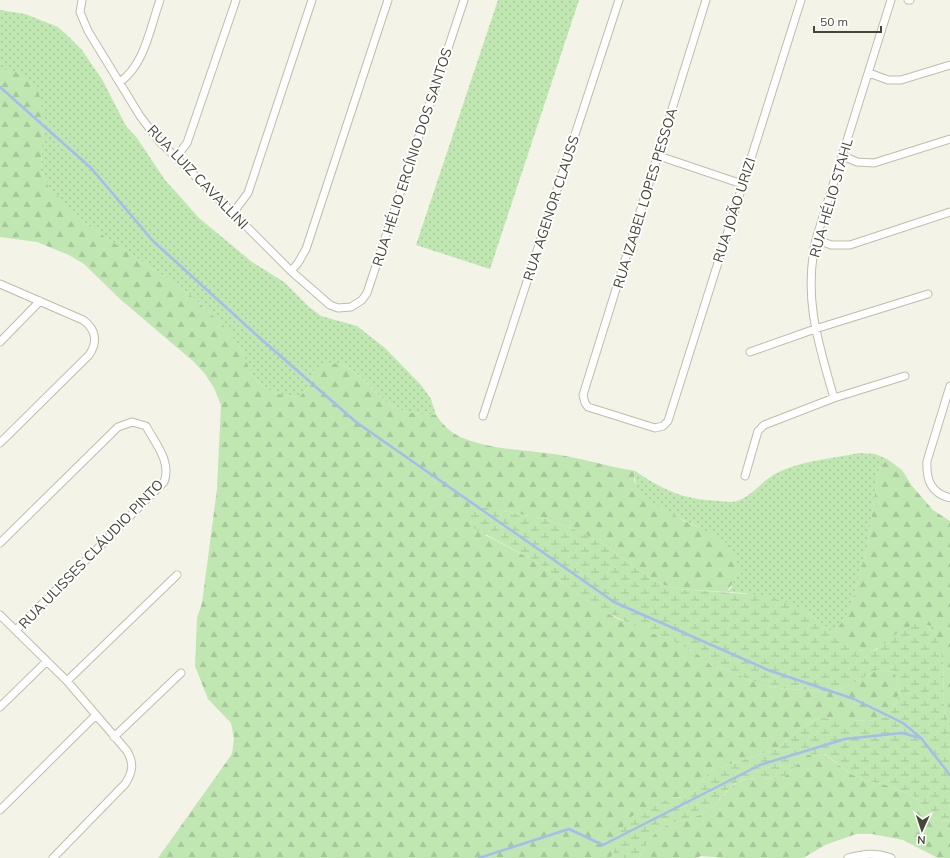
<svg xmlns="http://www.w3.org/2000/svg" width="950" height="858" font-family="Mulish,sans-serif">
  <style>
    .grass { fill: url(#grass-dots) }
    .forest { fill: url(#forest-firs) }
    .wetland { fill: url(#wetland-marsh) }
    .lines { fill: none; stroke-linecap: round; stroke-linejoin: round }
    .stream { stroke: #a6bcee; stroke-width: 2.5 }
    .minor-casing { stroke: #bfbdaa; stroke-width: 9 }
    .minor { stroke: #fff; stroke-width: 7 }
    .labels { text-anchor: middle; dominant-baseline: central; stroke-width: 4; stroke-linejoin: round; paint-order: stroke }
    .street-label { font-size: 14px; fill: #464537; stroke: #fff }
  </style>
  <defs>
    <pattern id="grass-dots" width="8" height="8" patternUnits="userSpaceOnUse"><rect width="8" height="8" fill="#c0e6b1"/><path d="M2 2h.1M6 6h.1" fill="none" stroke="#a6c799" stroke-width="1.8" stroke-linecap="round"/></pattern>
    <pattern id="forest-firs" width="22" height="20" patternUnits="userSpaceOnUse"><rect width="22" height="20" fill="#c0e6b1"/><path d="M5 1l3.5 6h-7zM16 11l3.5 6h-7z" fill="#a6c799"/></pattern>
    <pattern id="wetland-marsh" width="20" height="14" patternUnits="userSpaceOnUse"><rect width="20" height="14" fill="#c0e6b1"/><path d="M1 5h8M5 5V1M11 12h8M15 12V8" fill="none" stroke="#a6c799"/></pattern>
  </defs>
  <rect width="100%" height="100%" fill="#f3f3e8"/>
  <path class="grass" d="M498 0H579L490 269 416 245Z
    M0 10 25 14 58 27 70 38 82 50 103 81 126 126 137 138 165 180 199 218 252 262 284 282 308 306 321 316 357 326 385 348 421 385 431 399 436 415C419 414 400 413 386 402 373 391 349 358 328 364 323 365 319 368 314 370L311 385 299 397 282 395 266 389 253 376 239 346 212 315 188 293 86 224 59 198 48 186 41 171 43 119 6 70 0 73Z
    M859 453 875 454 887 459 878 471 868 544 850 609 834 634 808 612 745 593 727 592 732 587 699 527C687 522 648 504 641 495 636 488 634 480 635 471 665 491 682 499 719 501 724 501 732 503 737 501 754 495 763 479 779 472 804 460 832 459 859 453Z"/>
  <path class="forest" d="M6 70 23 74 36 85 41 101 43 119 41 171 48 186 86 224 188 293 212 315 229 331 239 346 253 376 266 389 282 395 299 397 311 385 314 370C318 368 323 365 328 364 349 358 372 391 386 402 400 413 419 414 436 415 443 425 449 431 460 437 491 450 528 450 560 455 585 459 610 467 635 471L634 481 642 496 684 521 699 527 727 543 736 556 739 572 727 592 677 589 661 584 622 559 610 548 581 532 546 519 498 510 485 535 533 560 588 602 618 619 636 625 651 633 668 638 699 655 712 666 730 671 761 685 778 688 831 692 848 686 877 670 894 672 900 687 896 704 885 717 869 721 820 718 804 725 778 748 710 771 690 796 674 798 619 834 616 850 610 858H158L232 754 234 738 231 723 208 699 195 666 197 618 202 603 217 489 221 405 214 388 205 374 194 362 120 299 84 264 69 255 37 242 0 237V73Z
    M887 459 902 470 912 486 933 510 950 521V727L944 708 943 659 901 630C894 636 885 646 876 649 860 656 845 644 834 634L850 609 868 544 878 471Z
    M824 754 851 774 866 781 883 784 914 796 924 810 937 820 950 821V858H938L903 840 872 834H856L825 845 803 858H725L701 856 696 858H639C644 849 650 837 658 831 673 819 690 821 706 812 722 802 728 782 748 779 759 777 771 779 782 779L807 755Z"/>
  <path class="wetland" d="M482 507 546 519 581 532 610 548 622 559 661 584 677 589 761 595 793 604 808 612 846 644 861 651 876 650 901 630 917 623 933 626 943 659 944 708 950 727V821L937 820 924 810 914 796 883 784 866 781 851 774 825 754 807 755 782 779C771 779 759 777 748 779 728 781 722 802 706 812 690 821 673 819 658 831 650 837 644 849 639 858H610C616 850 616 844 619 835 628 807 665 799 690 796L710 771 778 748 804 725 820 718 869 721 885 717 896 704 900 687 894 672 877 670 848 686 831 692 778 688 761 685 730 671 712 666 699 655 668 638 651 633 603 611 588 602 533 560 470 526 467 510Z"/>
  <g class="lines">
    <path class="stream" d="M0 87 91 168 153 241 261 339 356 422 614 602 768 670 854 699 903 723 921 738
      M479 858 569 829 603 845 760 765 845 739 902 733 921 738 950 775"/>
    <defs>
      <path id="minor" d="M82 0 80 12 88 31 140 116 159 141 233 213 291 271 330 305 338 308 351 307 362 300 367 293 464 0
        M706 0 583 395 585 403 588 407 655 428 663 426 668 421 801 0
        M908 0H910
        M869 73 888 80H901L950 65
        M120 82C145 64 150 28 160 0
        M659 156 742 184
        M843 156 857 162 874 163 950 139
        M176 157 187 143 236 0
        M233 213 248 193 312 0
        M816 239 831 245H850L950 212
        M291 271 298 263 306 249 388 0
        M0 284 83 320C96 329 98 342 89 355L0 443
        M0 342 40 301
        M750 352 815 329 928 294
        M950 386 927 461C926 480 931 493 950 498
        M834 398C818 342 803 298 816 239L891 0
        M483 416 619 0
        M745 476 758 431 764 425 834 398 905 376
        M0 543 118 427 132 422 146 426C155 443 172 462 164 482L16 630
        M0 615 67 681 127 751C134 763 133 772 125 784L53 858
        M67 681 177 575
        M0 707 46 662
        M114 737 181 673
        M0 810 96 715
        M848 858C863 854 876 852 891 858"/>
    </defs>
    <use href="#minor" class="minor-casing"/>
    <use href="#minor" class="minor"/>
  </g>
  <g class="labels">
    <g class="street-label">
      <text transform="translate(412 157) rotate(-72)">RUA HÉLIO ERCÍNIO DOS SANTOS</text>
      <text transform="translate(198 177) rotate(46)">RUA LUIZ CAVALLINI</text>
      <text transform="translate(645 198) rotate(-73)">RUA IZABEL LOPES PESSOA</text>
      <text transform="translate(831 198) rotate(-74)">RUA HÉLIO STAHL</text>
      <text transform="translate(551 208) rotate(-72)">RUA AGENOR CLAUSS</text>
      <text transform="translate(734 210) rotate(-72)">RUA JOÃO URIZI</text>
      <text transform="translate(91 554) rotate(-46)">RUA ULISSES CLÁUDIO PINTO</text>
    </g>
  </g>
  <g transform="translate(922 830) rotate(183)" stroke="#ffffff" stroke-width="3" paint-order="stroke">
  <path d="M0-3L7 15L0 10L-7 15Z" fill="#464537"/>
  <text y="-6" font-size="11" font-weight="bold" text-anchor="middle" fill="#464537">N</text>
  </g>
  <path d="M814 26v6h67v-6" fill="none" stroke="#464537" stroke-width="2"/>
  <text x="820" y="26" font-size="12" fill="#464537" stroke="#ffffff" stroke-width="3" paint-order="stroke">50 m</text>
</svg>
